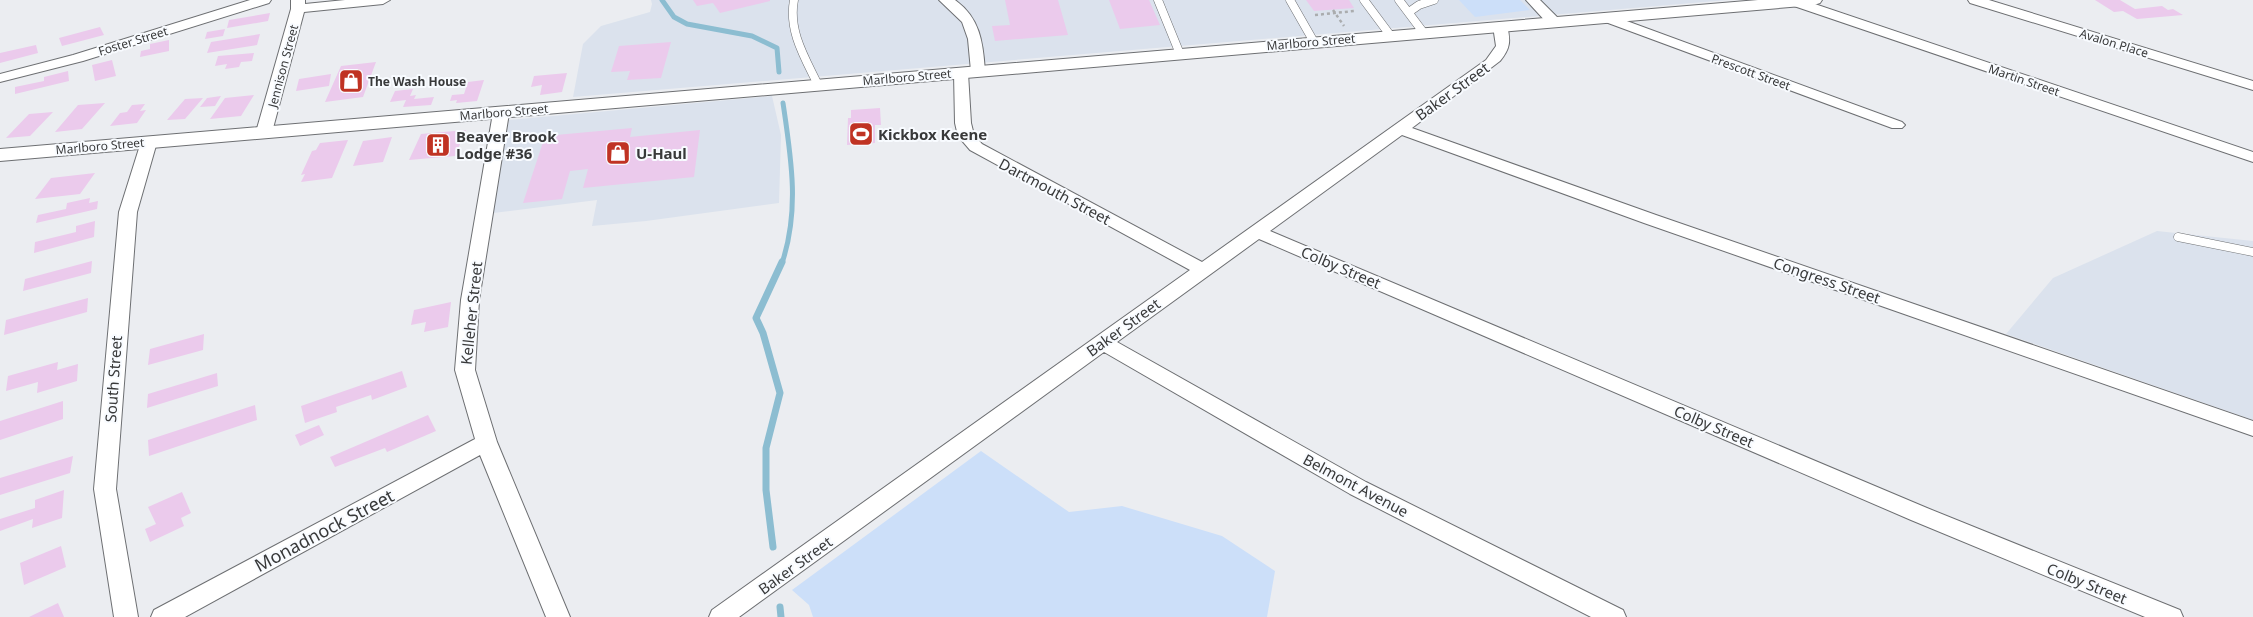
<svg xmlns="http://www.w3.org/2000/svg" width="2253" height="617" font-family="'Noto Sans',sans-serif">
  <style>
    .built { fill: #dbe2ed }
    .green { fill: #ccdff9 }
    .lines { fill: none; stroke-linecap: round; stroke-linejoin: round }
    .stream-far1 { stroke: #8cbdd1; stroke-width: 5 }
    .stream { stroke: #8cbdd1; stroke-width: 7 }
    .building { fill: #ebcaec }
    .service-casing { stroke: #6d6f72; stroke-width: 9 }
    .minor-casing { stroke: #6d6f72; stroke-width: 2 }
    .tertiary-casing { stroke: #6d6f72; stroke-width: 2 }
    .path { stroke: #aaacae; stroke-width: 2.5; stroke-dasharray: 3 3; stroke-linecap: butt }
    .service { stroke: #fff; stroke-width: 8 }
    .minor { fill: #fff; fill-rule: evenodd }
    .tertiary { fill: #fff; fill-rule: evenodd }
    .labels { text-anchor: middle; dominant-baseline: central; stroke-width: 4; stroke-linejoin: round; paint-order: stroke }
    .far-street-label { font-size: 12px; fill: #38393a; stroke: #f8fbff }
    .far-poi-label { font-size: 12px; font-weight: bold; fill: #38393a; stroke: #f8fbff; text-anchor: start }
    .street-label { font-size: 15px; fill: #38393a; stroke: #f8fbff }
    .poi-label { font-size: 15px; font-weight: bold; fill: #38393a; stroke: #f8fbff; text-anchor: start }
    .near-street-label { font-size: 18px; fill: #38393a; stroke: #f8fbff }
  </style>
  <rect width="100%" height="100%" fill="#ebedf1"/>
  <path class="built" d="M651 0H1728L573 97 583 44 601 26 650 12 652 4Z
    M772 96 781 135 779 203 646 221 592 226 597 200 493 213 509 120Z
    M2157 231 2253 241V420L2006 334 2053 278Z"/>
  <path class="green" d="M1459 0H1520L1530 10 1475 17Z
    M981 451 1069 512 1122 506 1222 536 1275 571 1267 617H813L809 605 792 590Z"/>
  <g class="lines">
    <path class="stream-far1" d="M662 0 674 17 687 24 752 36 777 48 779 72
      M782 263C800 210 791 157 783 103"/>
    <path class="stream" d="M773 547 766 490V448L780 393 763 333 756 318 782 262
      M780 607 781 617"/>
  </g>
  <path class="building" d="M693 0H770V1L720 13 713 3 697 6Z
    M1005 0H1058L1068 35 995 41 992 26 1010 25Z
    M1109 0H1149L1160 25 1120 29Z
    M1306 0H1349L1354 8 1314 11Z
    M2095 0H2120L2135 9 2162 6 2168 10 2173 9 2183 15 2137 19 2123 11 2114 12Z
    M270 13 268 21 227 28 229 20Z
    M100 27 104 35 62 46 59 38Z
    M225 29 223 36 205 39 207 32Z
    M260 34 257 45 207 53 211 42Z
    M169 40V51L140 57 141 51 150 49V44Z
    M671 42 661 78 627 80 630 71 611 72 619 46Z
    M36 45 38 53 0 63V53Z
    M254 53 252 61 241 62 239 67 225 69 227 64 215 66 218 56Z
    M112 60 116 76 95 81 92 65Z
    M376 62 363 97 325 102 341 66Z
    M68 71 69 81 15 94V87L44 81V77Z
    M567 73 562 92 540 95 542 85 531 87 534 76Z
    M331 74 329 86 296 91 299 79Z
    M484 80 477 101 456 103 457 100 450 101 452 95 464 94 468 82Z
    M413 89 410 96 416 95 414 99 434 97 431 105 403 107 406 100 390 102 395 91Z
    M254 95 241 116 210 119 225 98Z
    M221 96 215 106 200 107 207 98Z
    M203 98 185 119 167 120 185 99Z
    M105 103 82 129 55 132 78 105Z
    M145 104 140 111 146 110 137 123 110 126 120 113 127 112 132 105Z
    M880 108 881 125H875V143L847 145 848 118H851V110Z
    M53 112 30 136 6 138 29 114Z
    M632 128 630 137 700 130 694 177 583 188 588 169 570 171 562 199 523 203 545 136Z
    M466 130 455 156 409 160 421 134Z
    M392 137 383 162 353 166 363 141Z
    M348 140 332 178 301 182 305 174 301 175 312 151 316 150 320 143Z
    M95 173 80 194 35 199 51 178Z
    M90 198 89 203 98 201 97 209 36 223 38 215 66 209 67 203Z
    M95 221 94 237 34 253 35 242 76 232V226Z
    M92 261 91 273 23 291 25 279Z
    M88 298 87 312 4 335 6 320Z
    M451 302 448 327 424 332 426 322 411 325 414 310Z
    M204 334 203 350 148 365 150 349Z
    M58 362 57 370 78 364 77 381 37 393 38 382 6 391 8 376Z
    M402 371 407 387 372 400 371 395 336 407 337 412 305 423 301 406Z
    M217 373 218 386 147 408 148 394Z
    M63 401V419L0 440V421Z
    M255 405 257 420 149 456 148 440Z
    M428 415 436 431 387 452 385 448 335 467 330 457Z
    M319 425 324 435 300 446 295 435Z
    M73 456 70 473 0 495V478Z
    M64 490 62 518 32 528 33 519 0 531V519L35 508V500Z
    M182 492 191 513 181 518 184 526 150 542 145 529 156 524 148 507Z
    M61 546 66 567 24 585 20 563Z
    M58 603 64 617H29Z"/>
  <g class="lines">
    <defs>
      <path id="service" d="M794 0C788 31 805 58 818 85
        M1158 0 1180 54
        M1290 0 1314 42
        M1364 0 1390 35
        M1399 0 1423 32
        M1409 12 1419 5 1434 0
        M2178 237 2253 252"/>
      <path id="minor" d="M250 0H271L269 3 83 61 0 82V74L73 55Z
        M291 0H305V4L345 0H390L383 4 304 12 272 132 270 135H258L256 132 291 9Z
        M939 0H955C980 18 983 42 985 71L983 74 978 75 971 71 968 39 962 22Z
        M1526 0H1540L1558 18 1560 21 1558 24H1548Z
        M1791 0H1803L2253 152V162L1791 5 1789 2Z
        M1968 0H1989L2253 81V90L1970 3Z
        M1605 13 1902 122 1905 125 1902 128H1892L1600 20 1598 17Z
        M1500 22 1507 26C1511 41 1510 49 1500 61L1412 128 1656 215 2253 421V436L1644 223 1402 135 1270 231 1927 508 2180 610 2183 617H2145L1911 520 1259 239 1117 342 1366 482 1623 610 1626 617H1591L1350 494 1104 352 739 617H709L712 610 1190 270 970 150 958 136 955 123 954 73 956 70H966L968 73 971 123 974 135 982 144 1202 262 1486 60 1496 46 1493 26Z
        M501 108 506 110 509 113 479 300 475 370 497 442 570 617H546L480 455 185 617H151L154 610 475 439 455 370 461 300 493 113 496 110Z
        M149 137 155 139 157 142 137 212 116 489 138 617H114L94 489 119 212 141 142 143 139Z"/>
      <path id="tertiary" d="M1758 0H1822L1820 3 1814 5 0 161V149Z"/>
    </defs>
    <use href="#service" class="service-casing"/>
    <use href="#minor" class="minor-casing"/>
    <use href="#tertiary" class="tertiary-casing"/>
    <path class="path" d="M1333 10 1344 26
      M1315 15 1354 11"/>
    <use href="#service" class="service"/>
    <use href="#minor" class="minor"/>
    <use href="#tertiary" class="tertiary"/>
  </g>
  <defs>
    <symbol id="shop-square" viewBox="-11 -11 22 22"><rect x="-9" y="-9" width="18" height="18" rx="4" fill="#c03323" stroke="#f8fbff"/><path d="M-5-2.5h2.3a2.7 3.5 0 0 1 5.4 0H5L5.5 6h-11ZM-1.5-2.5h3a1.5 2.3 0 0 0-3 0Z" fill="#fff"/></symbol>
    <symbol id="stadium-square" viewBox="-11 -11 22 22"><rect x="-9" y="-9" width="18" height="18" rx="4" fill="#c03323" stroke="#f8fbff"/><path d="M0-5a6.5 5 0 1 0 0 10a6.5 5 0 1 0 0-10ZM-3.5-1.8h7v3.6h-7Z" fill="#fff"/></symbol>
    <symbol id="building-square" viewBox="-11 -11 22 22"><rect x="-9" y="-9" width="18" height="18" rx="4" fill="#c03323" stroke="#f8fbff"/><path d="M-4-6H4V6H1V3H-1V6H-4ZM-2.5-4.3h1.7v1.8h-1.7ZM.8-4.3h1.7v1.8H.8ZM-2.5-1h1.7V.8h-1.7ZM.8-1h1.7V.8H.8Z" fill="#fff"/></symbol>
  </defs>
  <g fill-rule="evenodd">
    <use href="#shop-square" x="337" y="67" width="28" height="28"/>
    <use href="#stadium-square" x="847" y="120" width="28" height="28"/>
    <use href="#building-square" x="424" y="131" width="28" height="28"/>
    <use href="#shop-square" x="604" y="139" width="28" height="28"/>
  </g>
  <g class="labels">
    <g class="far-street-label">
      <text transform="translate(133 41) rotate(-17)">Foster Street</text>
      <text transform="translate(1311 42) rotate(-5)">Marlboro Street</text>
      <text transform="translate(2114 43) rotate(17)">Avalon Place</text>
      <text transform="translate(283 66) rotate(-75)">Jennison Street</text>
      <text transform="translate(1751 72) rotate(20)">Prescott Street</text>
      <text transform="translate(907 77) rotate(-5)">Marlboro Street</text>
      <text transform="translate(2024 80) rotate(19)">Martin Street</text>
      <text transform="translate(504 112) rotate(-5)">Marlboro Street</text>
      <text transform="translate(100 146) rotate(-5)">Marlboro Street</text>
    </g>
    <g class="far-poi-label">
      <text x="368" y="81">The Wash House</text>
    </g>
    <g class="street-label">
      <text transform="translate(1452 91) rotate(-36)">Baker Street</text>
      <text transform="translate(1055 191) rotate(28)">Dartmouth Street</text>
      <text transform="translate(1341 267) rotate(23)">Colby Street</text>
      <text transform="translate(1827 280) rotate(19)">Congress Street</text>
      <text transform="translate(471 313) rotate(-84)">Kelleher Street</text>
      <text transform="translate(1123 327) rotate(-36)">Baker Street</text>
      <text transform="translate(113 379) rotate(-86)">South Street</text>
      <text transform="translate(1714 426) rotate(23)">Colby Street</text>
      <text transform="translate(1356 485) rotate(28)">Belmont Avenue</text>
      <text transform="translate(795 565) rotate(-36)">Baker Street</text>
      <text transform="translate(2087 583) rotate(22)">Colby Street</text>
    </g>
    <g class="poi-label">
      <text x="878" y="134">Kickbox Keene</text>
      <text x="456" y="136">Beaver Brook<tspan x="456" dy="17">Lodge #36</tspan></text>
      <text x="636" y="153">U-Haul</text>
    </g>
    <g class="near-street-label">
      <text transform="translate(324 530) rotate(-28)">Monadnock Street</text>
    </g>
  </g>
</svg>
